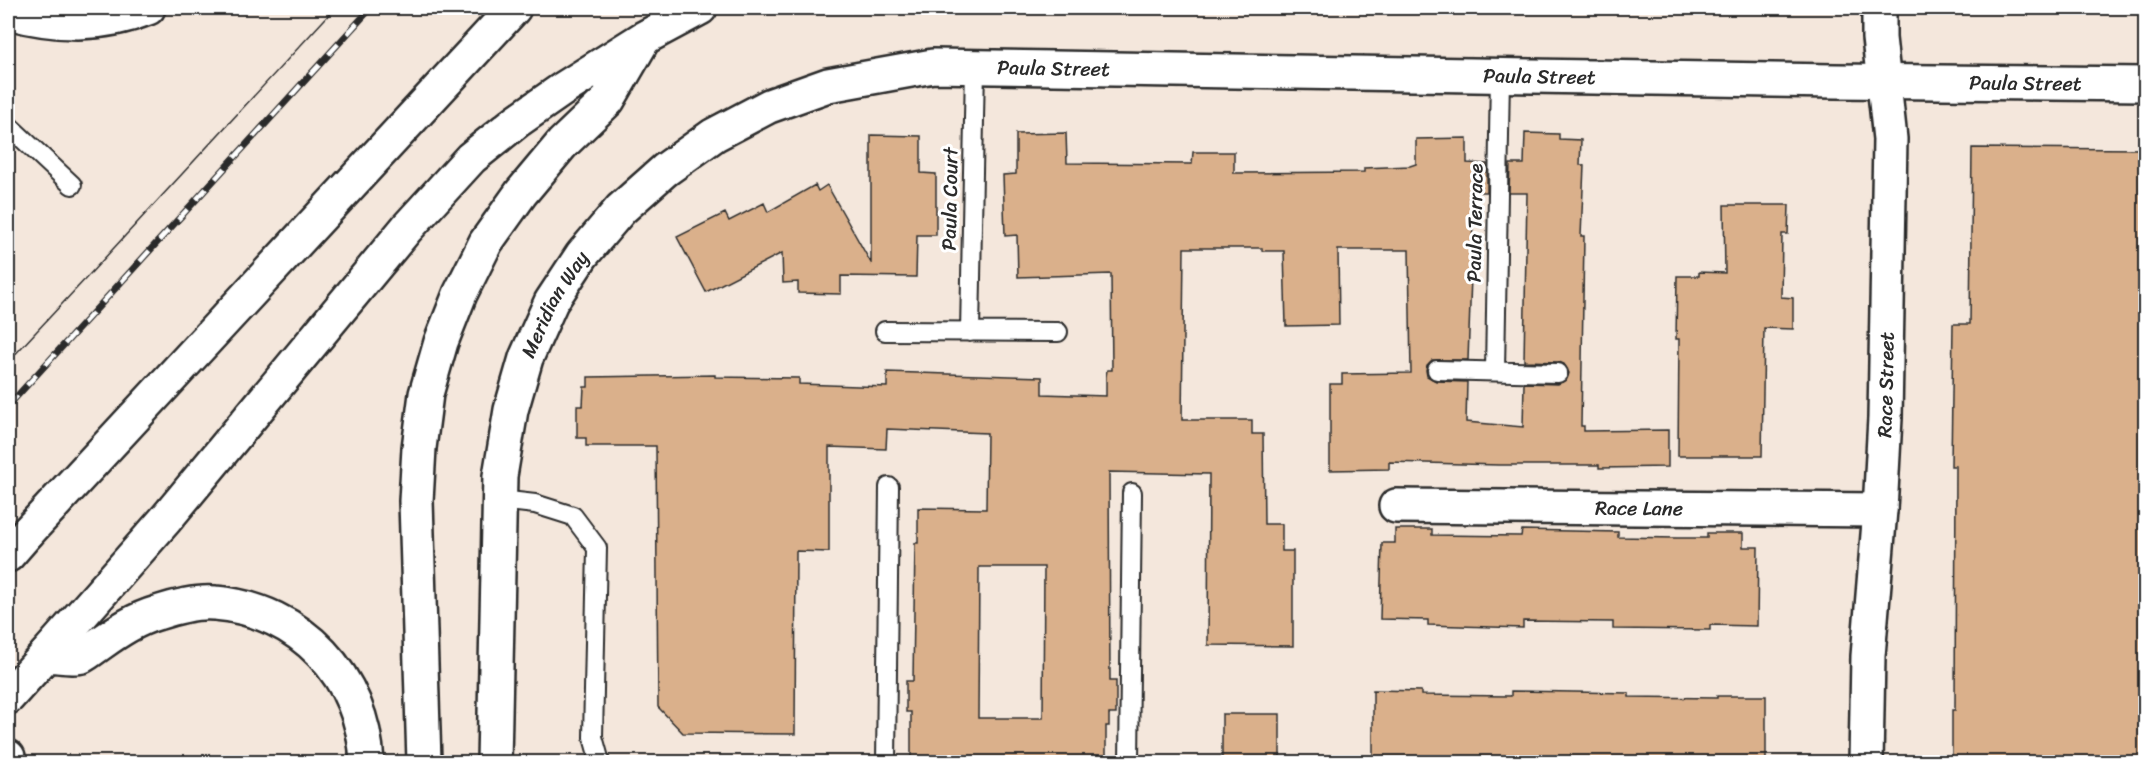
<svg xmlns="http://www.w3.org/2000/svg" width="2153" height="770" font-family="Sriracha,sans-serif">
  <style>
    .building { fill: #dab08b; stroke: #2b2b2b; stroke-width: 1.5; fill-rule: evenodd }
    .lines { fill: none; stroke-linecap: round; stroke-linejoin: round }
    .lane-casing { stroke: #2b2b2b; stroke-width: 22 }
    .street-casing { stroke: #2b2b2b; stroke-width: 38 }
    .secondary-casing { stroke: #2b2b2b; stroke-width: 38 }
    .highway-casing { stroke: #2b2b2b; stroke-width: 38 }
    .lane { stroke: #fff; stroke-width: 18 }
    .street { stroke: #fff; stroke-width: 33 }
    .secondary { stroke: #fff; stroke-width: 33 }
    .highway { stroke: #fff; stroke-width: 33 }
    .tram { stroke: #2b2b2b; stroke-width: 1.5 }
    .rail-casing { stroke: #2b2b2b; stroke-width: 7 }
    .rail { stroke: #fff; stroke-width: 4.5; stroke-dasharray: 14; stroke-linecap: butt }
    .labels { text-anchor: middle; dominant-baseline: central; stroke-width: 6; stroke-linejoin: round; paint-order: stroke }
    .street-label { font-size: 20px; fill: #2b2b2b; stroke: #fff }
  </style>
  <rect width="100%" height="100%" fill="#f4e7dc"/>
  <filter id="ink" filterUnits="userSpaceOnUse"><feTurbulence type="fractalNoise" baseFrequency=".0167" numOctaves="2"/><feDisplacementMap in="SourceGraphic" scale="12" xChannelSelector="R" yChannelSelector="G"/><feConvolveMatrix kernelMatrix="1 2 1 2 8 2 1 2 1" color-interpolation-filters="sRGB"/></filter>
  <g filter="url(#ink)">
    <path class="building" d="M1066 133 1067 163 1192 164 1193 152H1234V173L1364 172V168L1410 166 1416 164V139L1467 138V163L1487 164V192H1474L1468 360H1432L1427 365 1426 370 1427 376 1436 381 1467 382 1466 422 1523 427 1524 383 1558 384 1567 379 1569 373 1564 364 1559 362 1524 361 1527 193H1509L1510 164H1524L1525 133 1559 134V139L1581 140 1580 165H1584L1581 236H1584L1581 426H1584V431L1668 430V467L1599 468V465H1499L1389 462V469L1330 470V384H1342V374L1411 373 1409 250H1338L1339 325 1286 326 1284 251H1262V248H1184L1182 420H1252V434H1263L1264 524H1282V551H1293V646L1208 645 1209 474 1109 472 1110 681H1116V714H1109V726H1106V762H911V712H906V681H913L915 543H918V508L986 509 987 433 887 429 886 449 829 447V552L796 551 795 734 683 733 658 707 656 446H586V438H577V406H583L584 387H588V377L715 375V377L799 378V384L887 387V372L1042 377V394L1106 396V377L1107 370H1112L1111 274 1018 277 1017 235 1005 236 1003 175 1016 174V134ZM979 567H1044L1043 718H978Z
      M871 135 921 136V173L936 174V235H917L916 277 841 276V294L798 293V282L783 283 782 253 706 292 677 237 725 213 729 221 764 203 768 212 815 185 818 191 827 185 871 263Z
      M1972 148 2145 149V762H1952V710H1955L1956 466H1951L1953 324H1970Z
      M1724 205H1789L1788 234H1782L1781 297 1793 298V329L1764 328 1762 456H1678L1679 339H1676L1677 276H1699V272L1725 273Z
      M1395 529H1432V535L1521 536 1522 530 1618 532V537L1676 538H1707V533H1743V547H1758L1757 626 1710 625V630L1613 629V622L1523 621V628L1428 625V620L1380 619 1382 543H1395Z
      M1373 690 1421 691V695L1511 696V691L1629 693V697L1717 698V696H1766V762H1373Z
      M1222 714H1280V762H1222Z"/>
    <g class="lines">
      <defs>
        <path id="lane" d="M8 125 72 185
          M885 331 1058 332
          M970 332 975 66
          M1437 370 1558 373
          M1495 371 1500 76
          M500 500 535 504 573 516 597 548 593 737 600 762
          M886 762 889 487
          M1129 762 1132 493"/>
        <g id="street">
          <path id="s1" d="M1396 506 1880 510"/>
          <path id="s2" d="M494 762 500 476 511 410 526 358 551 302 582 255 621 209 665 170 714 135 769 106 828 85 933 66 1835 81 2146 84"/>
        </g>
        <g id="secondary">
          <path d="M8 555 28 532"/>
          <path d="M8 697 46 655C56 655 73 659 82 656 88 653 95 647 101 643 118 631 136 619 157 613 175 607 196 601 215 603 301 610 363 677 367 762"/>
          <path d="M8 757 9 762"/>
          <path id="s3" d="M1866 762 1868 656 1880 510 1885 418 1890 139 1879 38V8"/>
        </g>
        <path id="highway" d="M8 12C56 25 101 27 148 8
          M28 532 514 8
          M46 655 166 519 407 228 471 158 517 121 563 89 644 38 700 8
          M424 762 416 501 419 448 426 394 441 342 460 294 486 242 521 193 562 144 608 100 643 40"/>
      </defs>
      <use href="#lane" class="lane-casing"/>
      <use href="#street" class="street-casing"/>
      <use href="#secondary" class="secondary-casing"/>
      <use href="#highway" class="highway-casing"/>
      <use href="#lane" class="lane"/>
      <use href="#street" class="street"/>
      <use href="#secondary" class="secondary"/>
      <use href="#highway" class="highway"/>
      <path class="tram" d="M8 362 89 275 335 8"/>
      <defs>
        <path id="rail" d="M8 406 371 8"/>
      </defs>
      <use href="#rail" class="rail-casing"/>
      <use href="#rail" class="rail"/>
    </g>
  </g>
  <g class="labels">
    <g class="street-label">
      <text stroke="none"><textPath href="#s2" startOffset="1056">Paula Street</textPath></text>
      <text stroke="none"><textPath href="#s2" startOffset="1542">Paula Street</textPath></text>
      <text stroke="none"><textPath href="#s2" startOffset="2028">Paula Street</textPath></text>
      <text transform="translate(950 199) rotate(-89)">Paula Court</text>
      <text transform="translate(1475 223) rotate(-89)">Paula Terrace</text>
      <text stroke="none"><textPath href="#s2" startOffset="468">Meridian Way</textPath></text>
      <text stroke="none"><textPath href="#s3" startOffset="378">Race Street</textPath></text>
      <text stroke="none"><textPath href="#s1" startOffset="243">Race Lane</textPath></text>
    </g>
  </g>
  <rect width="2153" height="770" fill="none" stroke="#fff" stroke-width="30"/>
  <rect x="15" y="15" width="2123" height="740" fill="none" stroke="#2b2b2b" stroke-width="2" filter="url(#ink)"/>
</svg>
